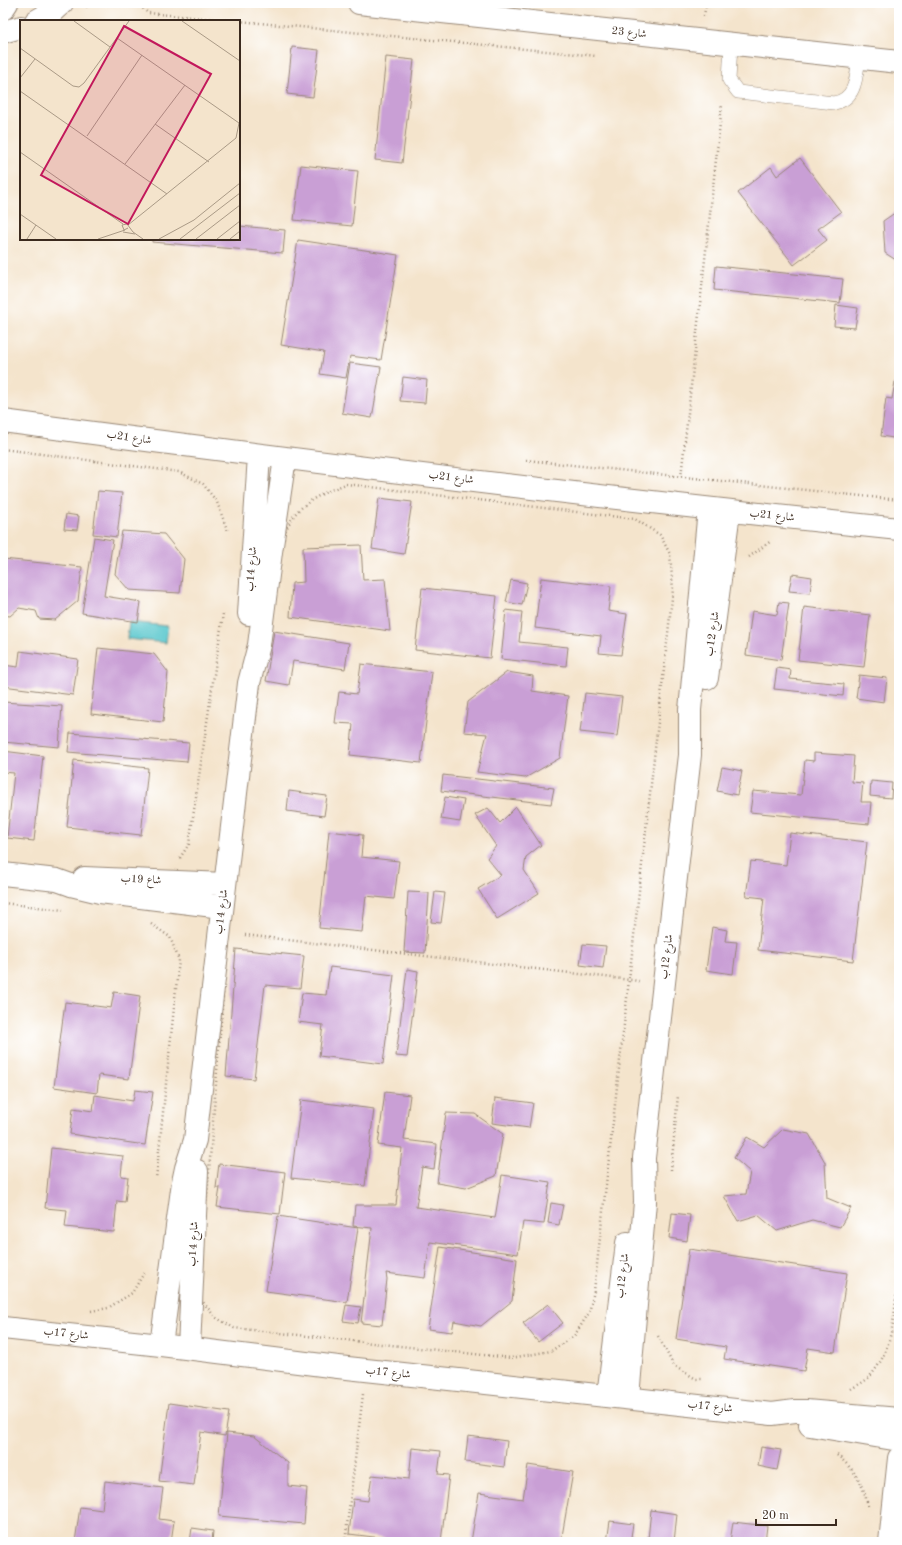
<svg xmlns="http://www.w3.org/2000/svg" width="902" height="1545" font-family="'Old Standard TT',Amiri,serif">
  <style>
    .water { fill: #5bc8ce; stroke: #4b7976 }
    .building { fill: #c99fd5 }
    .lines { fill: none; stroke-linecap: round; stroke-linejoin: round }
    .service-casing { stroke: #988775; stroke-width: 14 }
    .minor-casing { stroke: #988775; stroke-width: 24 }
    .path { stroke: #988775; stroke-width: 2.5; stroke-dasharray: 1 3; stroke-linecap: butt }
    .service { stroke: #fff; stroke-width: 13 }
    .minor { stroke: #fff; stroke-width: 22 }
    .labels { text-anchor: middle; dominant-baseline: central; stroke-width: 3; stroke-linejoin: round; paint-order: stroke }
    .street-label { font-size: 11px; fill: #3b2a1e; stroke: #fff }
    .inset-road { fill: none; stroke: #aa9a86; stroke-width: 1 }
    .view { fill: #c2185b; fill-opacity: 0.15; stroke: #c2185b; stroke-width: 2 }
    .inset-edge { fill: none; stroke: #3b2a1e; stroke-width: 2 }
  </style>
  <rect width="100%" height="100%" fill="#fff"/>
  <filter id="ink" filterUnits="userSpaceOnUse"><feTurbulence type="fractalNoise" baseFrequency=".025" numOctaves="2"/><feDisplacementMap in="SourceGraphic" scale="8" xChannelSelector="R" yChannelSelector="G"/><feConvolveMatrix kernelMatrix="1 2 1 2 8 2 1 2 1" color-interpolation-filters="sRGB"/></filter>
  <filter id="wash" filterUnits="userSpaceOnUse"><feTurbulence type="fractalNoise" baseFrequency=".012" numOctaves="4" result="noise"/><feDisplacementMap in="SourceGraphic" scale="16" xChannelSelector="R" yChannelSelector="G"/><feGaussianBlur stdDeviation="0.9" result="paint"/><feColorMatrix in="noise" values="0 0 0 0 0 0 0 0 0 0 0 0 0 0 0 0 0 1.4 0 .05"/><feComposite in="paint" operator="in"/></filter>
  <g filter="url(#wash)">
    <rect width="100%" height="100%" fill="#f4e4cc"/>
    <path class="water" d="M129 622 168 626 166 643 127 639Z"/>
    <g id="blocks">
      <path class="building" d="M292 47 319 50 313 97 287 94Z
        M386 57 414 60 402 163 375 160Z
        M800 158 841 212 818 229 827 240 794 265 738 193 771 167 777 176Z
        M301 165 358 171 352 226 294 220Z
        M899 210V262L885 253 883 221Z
        M239 226 285 230 283 253 152 242V239H239Z
        M298 240 398 255 381 360 350 356 346 378 320 374 324 352 281 345Z
        M716 266 843 279 840 303 714 290Z
        M836 305 858 308 855 328 834 326Z
        M350 363 381 367 372 418 342 413Z
        M403 377 427 380 425 403 400 401Z
        M899 379V439L881 436 886 398 892 399 895 382Z
        M98 491 122 493 117 537 93 534Z
        M379 498 412 502 404 554 372 549Z
        M66 514 79 516 77 530 64 529Z
        M122 531 164 534 184 559 180 593 129 590 115 574Z
        M94 537 113 540 104 596 141 602 138 622 82 613Z
        M361 545 363 580 385 579 390 631 290 617 292 583 304 582 303 547Z
        M3 559 82 567 78 601 55 620 39 619 36 611 19 608 10 616 3 615Z
        M792 574 812 577 810 593 789 591Z
        M541 578 611 586 608 611 627 614 621 655 599 653 601 636 535 628Z
        M511 580 527 583 522 605 506 602Z
        M422 588 497 596 490 658 415 650Z
        M779 602 789 603 781 660 746 655 752 611 777 615Z
        M804 607 870 615 864 667 798 660Z
        M506 610 522 612 519 642 568 647 566 666 501 659Z
        M274 631 349 643 345 669 293 661 289 685 266 681Z
        M98 648 154 654 168 672 163 722 91 714Z
        M20 651 78 659 73 695 3 686V665L18 667Z
        M361 664 432 672 421 763 350 755 353 724 335 723 339 692 357 694Z
        M777 668 791 670 790 679 844 684 843 696 774 689Z
        M507 672 533 676 532 691 568 696 560 758 525 778 477 772 487 734 464 732 468 702Z
        M859 675 887 678 884 702 856 698Z
        M585 693 622 697 617 736 580 732Z
        M3 702 62 706 59 747 3 742Z
        M70 733 189 743 187 762 68 752Z
        M3 751 43 756 34 841 7 838 14 773 3 772Z
        M814 753 854 756 852 782 863 783 861 802H871L869 824 750 812 753 791 801 795 805 760 814 761Z
        M74 760 148 768 141 835 67 827Z
        M722 767 742 771 737 795 717 791Z
        M443 775 554 788 551 804 441 791Z
        M871 781 892 783 891 798 870 796Z
        M289 791 327 796 324 816 287 811Z
        M445 797 464 800 460 822 441 819Z
        M516 807 541 845 526 857 524 870 539 893 497 919 478 889 501 875 487 858 496 846 475 815 488 808 500 823Z
        M329 831 363 835 361 857 399 861 394 899 366 896 362 932 319 928Z
        M790 833 867 842 853 961 758 950 764 898 746 896 751 861 786 865Z
        M408 892 429 893 425 953 404 952Z
        M435 892 445 893 441 923 431 922Z
        M712 927 727 930 725 941 737 942 733 974 706 970Z
        M583 944 606 946 603 968 580 965Z
        M236 949 304 956 300 988 265 985 254 1079 226 1076Z
        M330 967 394 975 383 1064 319 1056 323 1025 298 1022 302 993 326 995Z
        M407 969 418 971 407 1057 396 1056Z
        M114 992 140 996 129 1079 99 1075 97 1093 54 1087 65 1002 111 1008Z
        M135 1090 153 1092 145 1145 70 1134 73 1108 93 1111 95 1095 133 1101Z
        M385 1092 410 1095 404 1140 437 1144 434 1169 422 1167 416 1207 495 1218 502 1175 550 1182 544 1224 523 1222 518 1254 430 1242 425 1278 386 1273 387 1279 382 1325 361 1323 372 1228 353 1226 355 1205H396L402 1148 378 1145Z
        M495 1098 533 1103 529 1128 492 1123Z
        M301 1100 374 1109 365 1186 291 1178Z
        M446 1113 475 1114 503 1134 496 1176 466 1188 437 1183Z
        M783 1129 809 1134 825 1162 827 1198 851 1208 840 1227 812 1220 777 1231 758 1215 738 1221 724 1196 746 1194 750 1172 734 1158 747 1137 764 1147Z
        M51 1148 123 1156 121 1176 128 1177 125 1202 117 1201 114 1232 65 1227 67 1210 45 1208Z
        M219 1164 285 1172 280 1214 217 1207 220 1188H216Z
        M551 1203 563 1205 559 1225 548 1223Z
        M672 1213 690 1215 687 1241 669 1238Z
        M278 1216 358 1228 347 1302 266 1291Z
        M440 1247 517 1259 512 1301 481 1326 454 1321 452 1332 428 1329Z
        M689 1249 847 1273 835 1352 808 1348 804 1371 724 1359 726 1347 676 1339Z
        M548 1304 563 1323 538 1342 523 1323Z
        M346 1305 361 1307 358 1323 343 1321Z
        M169 1403 229 1412 225 1436 201 1432 194 1485 159 1481Z
        M227 1433 254 1436 288 1463V1486L307 1488 304 1524 219 1516Z
        M468 1436 507 1441 504 1467 465 1462Z
        M761 1447 781 1450 777 1470 758 1466Z
        M412 1448 441 1451 438 1474 449 1475 441 1542H415L349 1534 353 1499 368 1501 372 1475 409 1479Z
        M528 1465 573 1472 561 1542H471L479 1493 523 1499Z
        M105 1481 163 1488 159 1519 174 1521 171 1542H75L80 1507 102 1510Z
        M651 1510 677 1514 674 1542H607L610 1521 633 1524 631 1537 648 1539Z
        M733 1522 767 1526 765 1542H730Z
        M192 1528 213 1531 212 1542H190Z"/>
    </g>
  </g>
  <g filter="url(#ink)">
    <use href="#blocks" fill-opacity="0" stroke="#988775" stroke-width="1"/>
    <g class="lines">
      <defs>
        <path id="service" d="M731 44 729 80 738 92 834 103C857 99 856 76 859 57"/>
        <path id="minor" d="M359 3 899 62
          M3 9 7 3
          M36 21 53 11 62 3
          M3 32 21 27
          M3 421C301 461 600 498 899 529
          M249 614 259 455
          M707 678 729 512
          M3 874 57 880 71 885 100 892 222 907
          M84 878 225 884
          M3 1328 161 1345 338 1367 772 1414 795 1411H806L899 1419
          M161 1345 183 1182 186 1168 195 1140 249 683 259 645 271 552 285 458
          M189 1348 197 1171
          M608 1396 627 1243
          M628 1397 645 1202 644 1158 690 755V710L709 509
          M810 1425 899 1440
          M890 1542 899 1458"/>
      </defs>
      <use href="#service" class="service-casing"/>
      <use href="#minor" class="minor-casing"/>
      <path class="path" d="M137 3 148 13 235 21
        M86 7 92 3
        M704 16 706 3
        M239 21 597 56
        M3 449 179 472 203 484 217 502 228 532
        M526 460 899 500
        M681 477 722 105
        M346 484 635 519 660 535 670 554 673 589 594 1291 589 1313 574 1336 551 1351 511 1358 234 1328 215 1317 199 1297 228 933 277 553C282 540 289 518 300 509 313 497 330 490 346 484Z
        M749 557 771 541
        M180 858 189 844 223 614
        M3 903 63 910
        M151 924 170 937 179 960 156 1179
        M245 935 639 981
        M671 1170 678 1095
        M91 1311 108 1308 132 1293 144 1273
        M658 1336 674 1366 696 1379H702
        M851 1389C857 1385 867 1381 871 1375 897 1345 895 1299 899 1262
        M837 1455C855 1470 863 1483 868 1506
        M345 1542 363 1394"/>
      <use href="#service" class="service"/>
      <use href="#minor" class="minor"/>
    </g>
  </g>
  <g class="labels">
    <g class="street-label">
      <text transform="translate(629 33) rotate(6)">شارع 23</text>
      <text transform="translate(129 438) rotate(8)">شارع 21ب</text>
      <text transform="translate(451 478) rotate(7)">شارع 21ب</text>
      <text transform="translate(772 516) rotate(6)">شارع 21ب</text>
      <text transform="translate(252 569) rotate(-86)">شارع 14ب</text>
      <text transform="translate(713 634) rotate(-82)">شارع 12ب</text>
      <text transform="translate(141 880) rotate(3)">شاع 19ب</text>
      <text transform="translate(222 912) rotate(-83)">شارع 14ب</text>
      <text transform="translate(667 957) rotate(-83)">شارع 12ب</text>
      <text transform="translate(194 1244) rotate(-87)">شارع 14ب</text>
      <text transform="translate(623 1276) rotate(-83)">شارع 12ب</text>
      <text transform="translate(66 1334) rotate(6)">شارع 17ب</text>
      <text transform="translate(388 1373) rotate(6)">شارع 17ب</text>
      <text transform="translate(710 1407) rotate(6)">شارع 17ب</text>
    </g>
  </g>
  <g transform="translate(20 20)">
    <rect width="220" height="220" fill="#f4e4cc"/>
    <path class="inset-road" d="M54 1 90 27M162 1 220 41M97 18 219 103M0 28 53 66 59 67 64 63 109 1M0 58 15 39M0 71 147 174M135 104 189 142M67 116 122 35M0 132 103 204M105 144 165 65M0 194 36 219M108 205 216 118 219 103M108 208 104 210 102 205 107 204 113 212 123 219M103 212 115 214M7 219 16 205M78 219 105 210M139 219 174 200 220 163M160 219 220 173M176 219 220 185M197 219 220 201M210 219 220 211"/>
    <path class="view" d="M104 6 191 54 108 204 21 155Z"/>
    <rect width="220" height="220" class="inset-edge"/>
  </g>
  <rect width="902" height="1545" fill="none" stroke="#fff" stroke-width="16"/>
  <path d="M756 1519v6h80v-6" fill="none" stroke="#3b2a1e" stroke-width="2"/>
  <text x="762" y="1519" font-size="12" fill="#3b2a1e" stroke="#ffffff" stroke-width="3" paint-order="stroke">20 m</text>
</svg>
